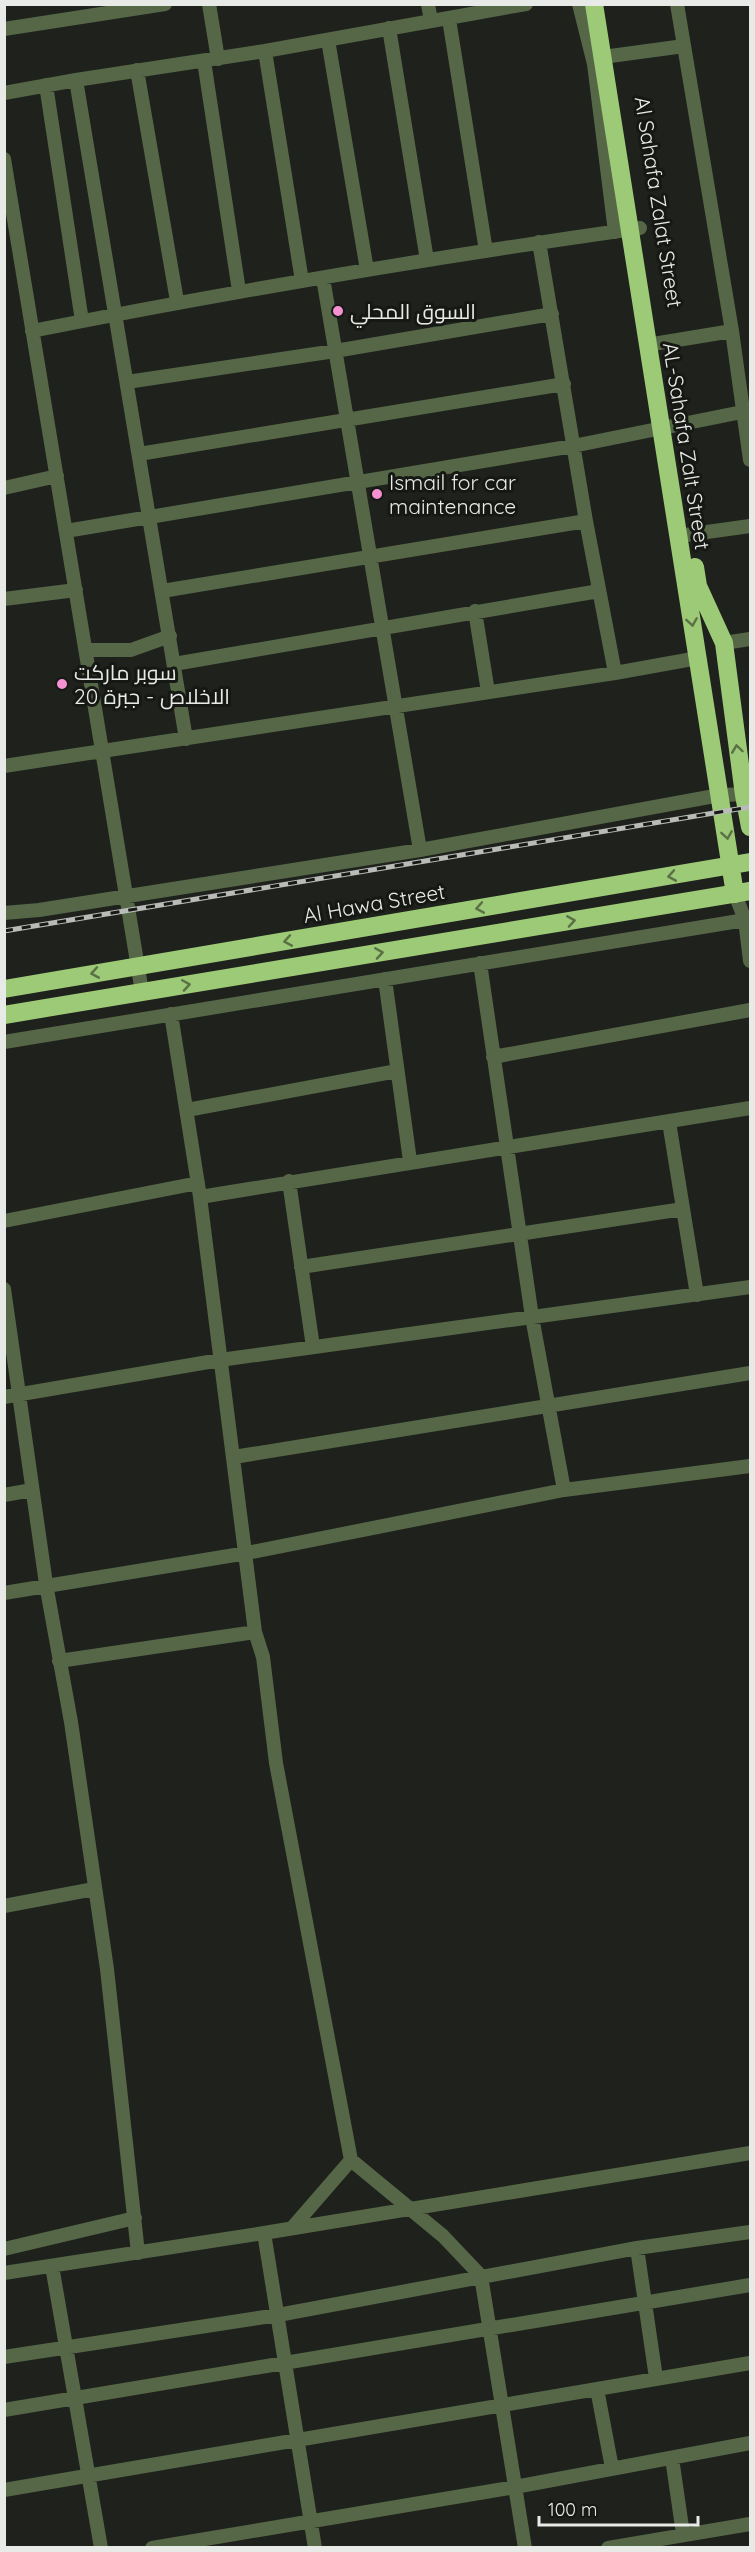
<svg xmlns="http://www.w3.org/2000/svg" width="755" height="2552" font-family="Quicksand,Cairo,sans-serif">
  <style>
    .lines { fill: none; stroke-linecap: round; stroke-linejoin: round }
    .minor { stroke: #556746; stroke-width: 14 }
    .highway { stroke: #9dca76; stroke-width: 18 }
    .rail-casing { stroke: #b9bbb8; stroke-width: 5 }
    .rail { stroke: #161814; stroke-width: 3; stroke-dasharray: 9; stroke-linecap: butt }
    .oneway { stroke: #5a7145 }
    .poi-dot { fill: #f591d2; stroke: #161814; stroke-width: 2 }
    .labels { text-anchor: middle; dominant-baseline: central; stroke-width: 6; stroke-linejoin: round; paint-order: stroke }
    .street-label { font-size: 21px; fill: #e8eae7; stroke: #161814 }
    .poi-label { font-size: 21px; fill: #e8eae7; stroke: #161814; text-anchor: start }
  </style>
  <rect width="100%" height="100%" fill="#1f211d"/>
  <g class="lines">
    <path class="minor" d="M209 4 218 59
      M428 4 431 21
      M579 4 594 64 615 232
      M677 4 732 331 750 460
      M449 19 486 251
      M389 28 427 260
      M4 29 165 4
      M328 40 367 270
      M265 51 302 281
      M603 57 684 46
      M204 61 239 291
      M137 70 177 301
      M76 80 186 739
      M46 85 82 321
      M4 93 76 80 265 51 526 4
      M4 159 142 992
      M539 242 586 521 615 673
      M323 278 420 850
      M32 331C233 291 436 257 640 228
      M647 345 732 331
      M127 382 335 351 552 314
      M139 454 564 384
      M4 488 57 476
      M66 531 573 446 742 412
      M678 536 750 526
      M162 591 586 521
      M4 599 76 590
      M475 611 488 692
      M724 643 750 639
      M87 650H131L170 636
      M174 664 599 591
      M4 766 615 673 698 658
      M735 894 745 920 750 961
      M4 913 39 910 420 850 720 795 750 794
      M480 963 532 1317 564 1490
      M385 979 410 1161
      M171 1014 200 1197 255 1632 263 1657 276 1763 351 2160 443 2236 481 2276 525 2548
      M4 1042 745 920
      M493 1057 750 1010
      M187 1110 397 1071
      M669 1122 697 1295
      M289 1181 313 1347
      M200 1197 750 1108
      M4 1221 198 1183
      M301 1267 683 1209
      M4 1289 46 1584 71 1722 107 1969 138 2253
      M4 1397 220 1360 750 1287
      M234 1457 750 1373
      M4 1495 32 1490
      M4 1593 247 1553 564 1490 750 1466
      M59 1661 255 1632
      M4 1906 94 1889
      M292 2228 351 2160
      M264 2233 315 2548
      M637 2248 656 2378
      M4 2249 135 2218
      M52 2266 101 2548
      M4 2273 264 2233 750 2153
      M4 2357 278 2315 637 2248 750 2232
      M597 2389 612 2468
      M4 2410 750 2285
      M672 2458 683 2534
      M4 2490 750 2363
      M152 2548 515 2487 750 2443
      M608 2548 750 2524"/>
    <path class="highway" d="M594 4 735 894
      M695 567 698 586 724 643 744 795 750 827
      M4 989 750 862
      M4 1015 750 891"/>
    <defs>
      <path id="rail" d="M4 931 750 807"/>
    </defs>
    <use href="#rail" class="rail-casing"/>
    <use href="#rail" class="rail"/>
  </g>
  <defs><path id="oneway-chevron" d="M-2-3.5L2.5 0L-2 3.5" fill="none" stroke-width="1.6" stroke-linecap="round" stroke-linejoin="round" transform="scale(1.5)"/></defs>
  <g class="oneway">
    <use href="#oneway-chevron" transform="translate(692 622) rotate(81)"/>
    <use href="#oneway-chevron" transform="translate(737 749) rotate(-98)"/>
    <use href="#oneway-chevron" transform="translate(727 835) rotate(81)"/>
    <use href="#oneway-chevron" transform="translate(672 876) rotate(170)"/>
    <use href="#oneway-chevron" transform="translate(480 908) rotate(170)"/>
    <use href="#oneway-chevron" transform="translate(571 921) rotate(-9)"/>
    <use href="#oneway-chevron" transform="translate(288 941) rotate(170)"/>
    <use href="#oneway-chevron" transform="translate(379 953) rotate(-9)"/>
    <use href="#oneway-chevron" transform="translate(95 973) rotate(170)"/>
    <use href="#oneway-chevron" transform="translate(186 985) rotate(-9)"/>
  </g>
  <g class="poi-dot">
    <circle cx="338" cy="311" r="6"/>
    <circle cx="377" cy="494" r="6"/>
    <circle cx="62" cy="684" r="6"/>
  </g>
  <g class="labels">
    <g class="street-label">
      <text transform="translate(659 202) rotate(81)">Al Sahafa Zalat Street</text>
      <text transform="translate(687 446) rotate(81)">AL-Sahafa Zalt Street</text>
      <text transform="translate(374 903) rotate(-10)">Al Hawa Street</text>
    </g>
    <g class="poi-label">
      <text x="350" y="311">السوق المحلي</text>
      <text x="389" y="482">Ismail for car<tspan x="389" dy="24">maintenance</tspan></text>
      <text x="74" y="672">سوبر ماركت<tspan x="74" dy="24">الاخلاص - جبرة 20</tspan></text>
    </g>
  </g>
  <rect width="755" height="2552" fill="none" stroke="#e8eae7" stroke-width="12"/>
  <path d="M539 2516v9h159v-9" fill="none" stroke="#e8eae7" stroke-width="3"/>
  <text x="548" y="2516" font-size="18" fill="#e8eae7" stroke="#161814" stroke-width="4.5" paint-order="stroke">100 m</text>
</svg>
